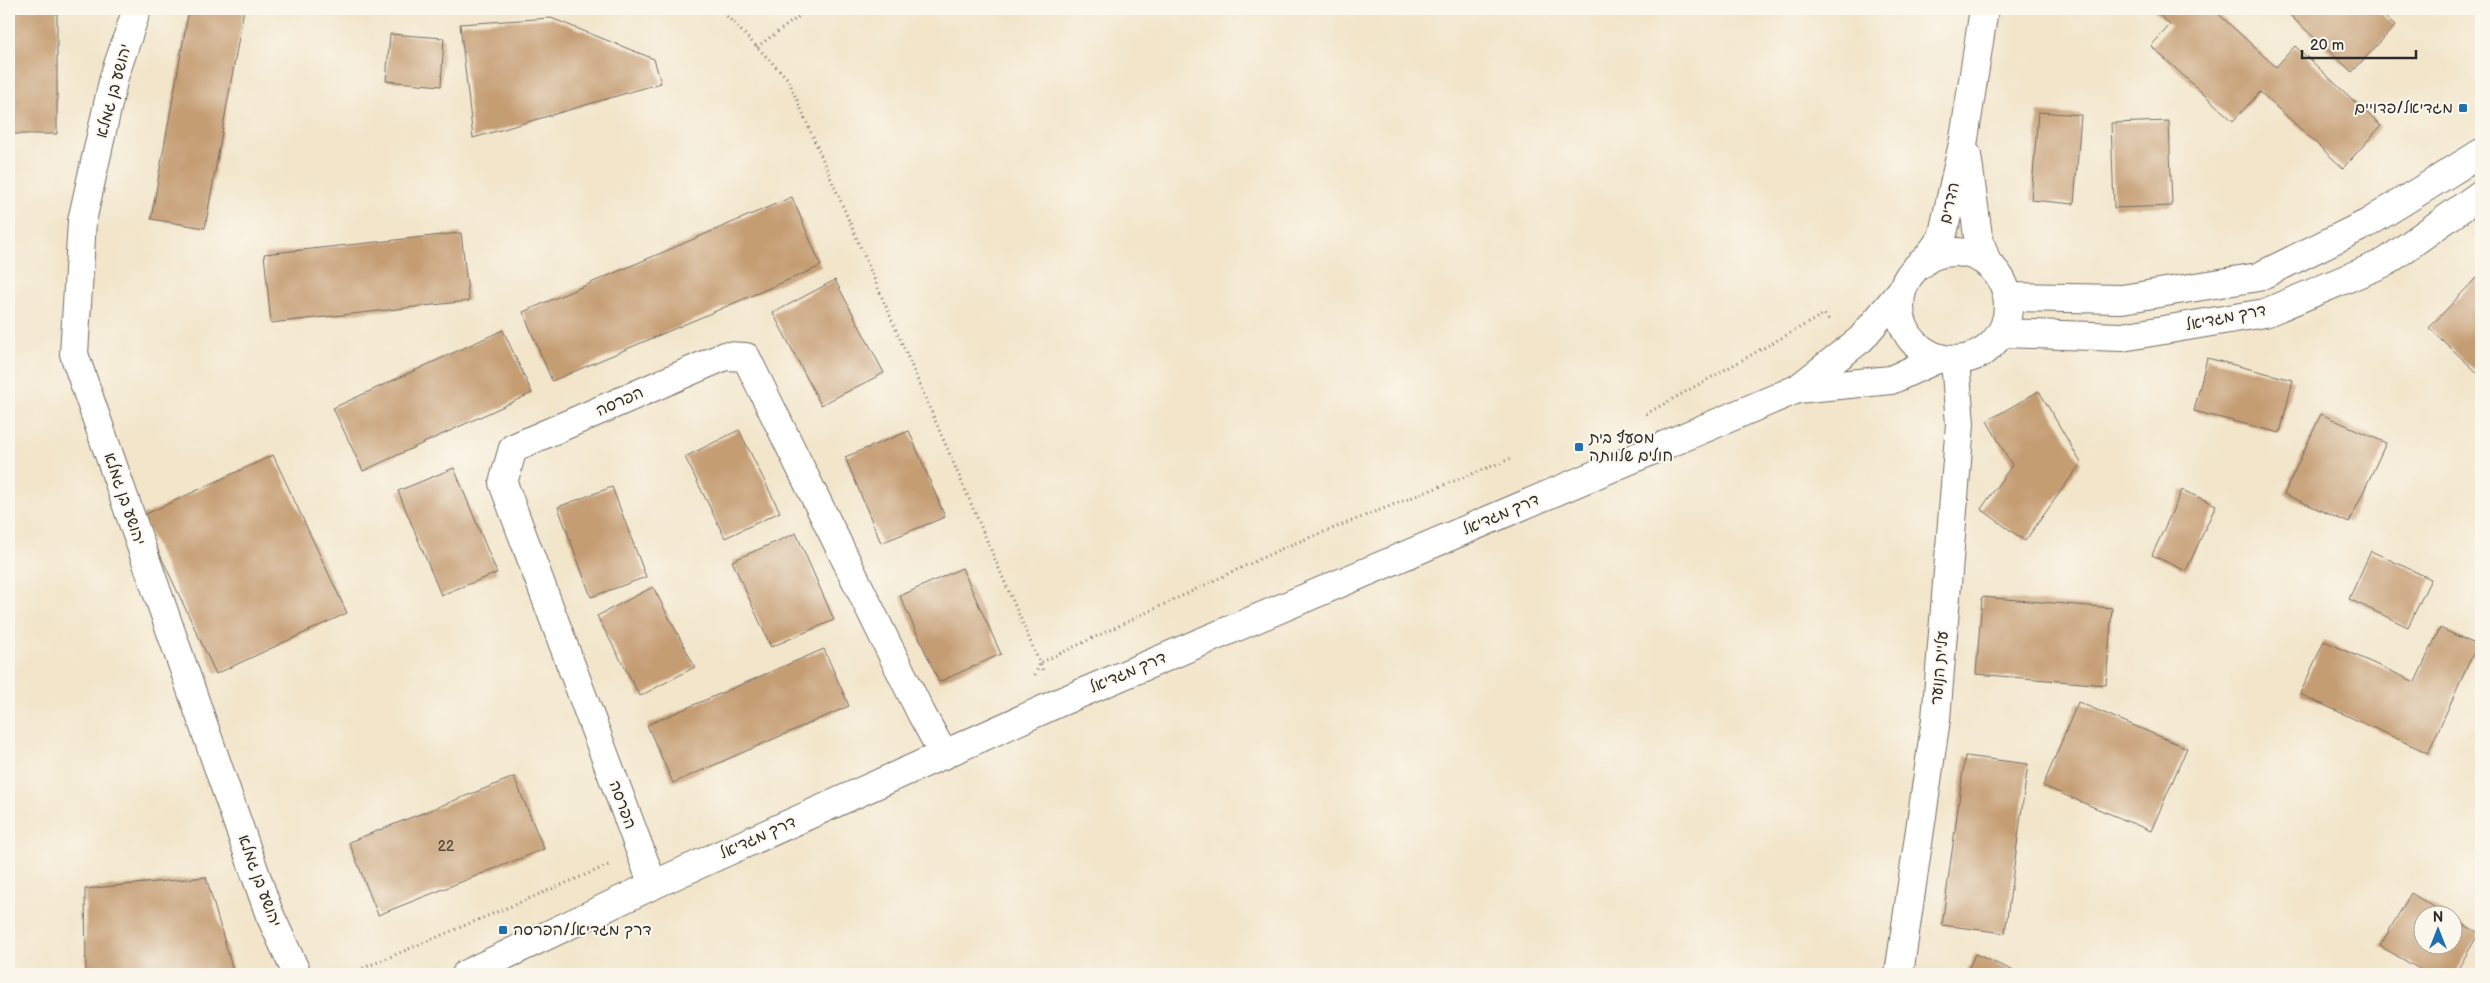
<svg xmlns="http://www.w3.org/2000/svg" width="2490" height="983" font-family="'Balsamiq Sans','Playpen Sans Hebrew',sans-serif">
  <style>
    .building { fill: #c59d73 }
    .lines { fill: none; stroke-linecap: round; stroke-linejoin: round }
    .street-casing { stroke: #716c63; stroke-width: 30 }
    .secondary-casing { stroke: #716c63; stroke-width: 30 }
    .path { stroke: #716c63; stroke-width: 3; stroke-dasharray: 1 4; stroke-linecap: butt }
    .street { stroke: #fff; stroke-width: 28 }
    .secondary { stroke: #fff; stroke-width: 28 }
    .poi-dot { fill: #1f6fb2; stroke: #fbf7ec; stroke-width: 2 }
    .labels { text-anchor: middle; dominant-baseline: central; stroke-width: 4; stroke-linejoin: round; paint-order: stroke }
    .number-label { font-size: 14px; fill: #52483d }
    .street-label { font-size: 16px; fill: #2b2b2b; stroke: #fbf7ec }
    .poi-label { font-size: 16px; fill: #2b2b2b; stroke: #fbf7ec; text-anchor: start }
  </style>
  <rect width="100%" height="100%" fill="#fbf7ec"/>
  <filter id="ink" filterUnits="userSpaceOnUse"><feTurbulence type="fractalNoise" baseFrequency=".02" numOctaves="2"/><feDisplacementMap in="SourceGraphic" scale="10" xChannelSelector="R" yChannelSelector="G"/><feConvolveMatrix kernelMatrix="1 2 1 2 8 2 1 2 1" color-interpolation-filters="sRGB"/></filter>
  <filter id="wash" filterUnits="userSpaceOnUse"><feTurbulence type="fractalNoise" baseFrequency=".0096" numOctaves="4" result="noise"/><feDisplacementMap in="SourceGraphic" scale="20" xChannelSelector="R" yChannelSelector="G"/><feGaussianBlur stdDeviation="1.12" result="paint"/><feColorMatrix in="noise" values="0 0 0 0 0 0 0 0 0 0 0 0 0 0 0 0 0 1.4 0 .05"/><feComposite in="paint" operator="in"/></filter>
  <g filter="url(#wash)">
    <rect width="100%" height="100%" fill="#f2e5ca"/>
    <g id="blocks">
      <path class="building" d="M9 9H57V134H9Z
        M189 9H244L205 228 151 219Z
        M2153 9H2213L2276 67 2295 46 2381 126 2343 168 2260 92 2233 121 2151 46 2170 25Z
        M2283 9H2376L2395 26 2352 72Z
        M551 18 654 59 661 83 473 138 460 24Z
        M390 34 444 38 441 86 386 81Z
        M2038 112 2081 115 2074 204 2031 200Z
        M2169 121 2172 206 2114 208 2111 123Z
        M792 197 821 266 552 381 523 312Z
        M461 233 469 301 271 323 264 254Z
        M2476 278 2481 283V376L2429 328Z
        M835 280 884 373 821 405 773 313Z
        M503 330 532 393 363 471 333 408Z
        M2207 358 2293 380 2280 433 2194 411Z
        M2039 391 2081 463 2025 541 1981 509 2012 465 1987 421Z
        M2321 414 2386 443 2349 523 2284 494Z
        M739 430 780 512 725 538 685 457Z
        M909 431 945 517 881 543 845 457Z
        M273 455 347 613 216 674 142 516Z
        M454 468 497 573 441 595 398 491Z
        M612 487 646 577 591 597 558 507Z
        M2182 490 2216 505 2186 571 2152 555Z
        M796 533 834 620 771 647 732 561Z
        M2371 551 2431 579 2408 627 2349 599Z
        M962 568 1001 654 939 682 900 596Z
        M653 587 695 667 640 696 597 616Z
        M1982 597 2112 608 2106 685 1976 674Z
        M2440 628 2477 645 2428 753 2300 694 2324 641 2415 682Z
        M824 649 849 706 673 783 647 725Z
        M2078 702 2187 748 2151 831 2043 786Z
        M1965 756 2028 764 2005 933 1942 925Z
        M514 777 544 849 378 915 349 842Z
        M206 877 234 974H86L85 889Z
        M2411 893 2449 916H2422V946H2452V918L2479 933 2455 974H2428L2380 946Z
        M1975 954 2021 974H1966Z"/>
    </g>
  </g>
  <g filter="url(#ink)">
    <use href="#blocks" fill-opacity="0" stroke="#716c63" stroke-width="1"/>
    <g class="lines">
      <defs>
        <path id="street" d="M137 9 114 77 82 221 74 354 269 913 297 974
          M1967 155 1978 236 1987 263
          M1923 263 1942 238 1964 139 1984 9
          M653 885 503 483 513 448 725 356 746 357 921 713 944 755
          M1899 974 1936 719 1960 424 1955 360"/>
        <path id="secondary" d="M1900 306a54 54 0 1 1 108 0a54 54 0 1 1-108 0Z
          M2008 297 2122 299 2258 277 2368 223 2481 153
          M2001 333 2122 337 2265 313 2386 262 2481 194
          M1797 389 1891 380 1939 358
          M466 974 653 885 1058 703 1797 389 1861 339 1902 290"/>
      </defs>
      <use href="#street" class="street-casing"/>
      <use href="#secondary" class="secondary-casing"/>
      <path class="path" d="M720 9 788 79 1044 673
        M757 47 809 9
        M1646 414 1824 314 1830 321
        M1035 675 1040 663 1283 548 1510 459
        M349 974 609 865"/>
      <use href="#street" class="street"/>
      <use href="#secondary" class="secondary"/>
    </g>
  </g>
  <g class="poi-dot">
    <rect x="2458" y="103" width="10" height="10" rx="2.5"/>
    <rect x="1574" y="442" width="10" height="10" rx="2.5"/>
    <rect x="498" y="925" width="10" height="10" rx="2.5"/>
  </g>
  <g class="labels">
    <g class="number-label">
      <text x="446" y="846">22</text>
    </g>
    <g class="street-label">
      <text transform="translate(114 91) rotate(-75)">יהושע בן גמלא</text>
      <text transform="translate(1950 203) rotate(-77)">הדרים</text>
      <text transform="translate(2226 318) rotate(-11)">דרך מגדיאל</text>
      <text transform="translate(620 402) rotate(-24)">הפרסה</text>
      <text transform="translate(124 499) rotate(71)">יהושע בן גמלא</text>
      <text transform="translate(1501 515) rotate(-23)">דרך מגדיאל</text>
      <text transform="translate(1940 668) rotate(-85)">עליית הנוער</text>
      <text transform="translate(1128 673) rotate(-23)">דרך מגדיאל</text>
      <text transform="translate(622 805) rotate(70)">הפרסה</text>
      <text transform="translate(758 838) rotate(-24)">דרך מגדיאל</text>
      <text transform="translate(259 881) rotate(70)">יהושע בן גמלא</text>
    </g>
    <g class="poi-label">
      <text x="2453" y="108" text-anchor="end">מגדיאל/פדויים</text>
      <text x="1589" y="438">מסעף בית<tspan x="1589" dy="18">חולים שלוותה</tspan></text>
      <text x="513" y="930">דרך מגדיאל/הפרסה</text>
    </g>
  </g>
  <rect width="2490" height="983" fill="none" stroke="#fbf7ec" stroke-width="30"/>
  <g transform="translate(2438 930)"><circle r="24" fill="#fbf7ec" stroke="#a8a59f"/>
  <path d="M0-4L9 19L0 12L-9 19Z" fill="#1f6fb2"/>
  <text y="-8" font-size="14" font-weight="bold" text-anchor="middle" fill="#2b2b2b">N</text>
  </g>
  <path d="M2302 50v8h114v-8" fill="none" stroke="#2b2b2b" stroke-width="2.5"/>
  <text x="2310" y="50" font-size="15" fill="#2b2b2b" stroke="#fbf7ec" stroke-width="4" paint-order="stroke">20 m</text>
</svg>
